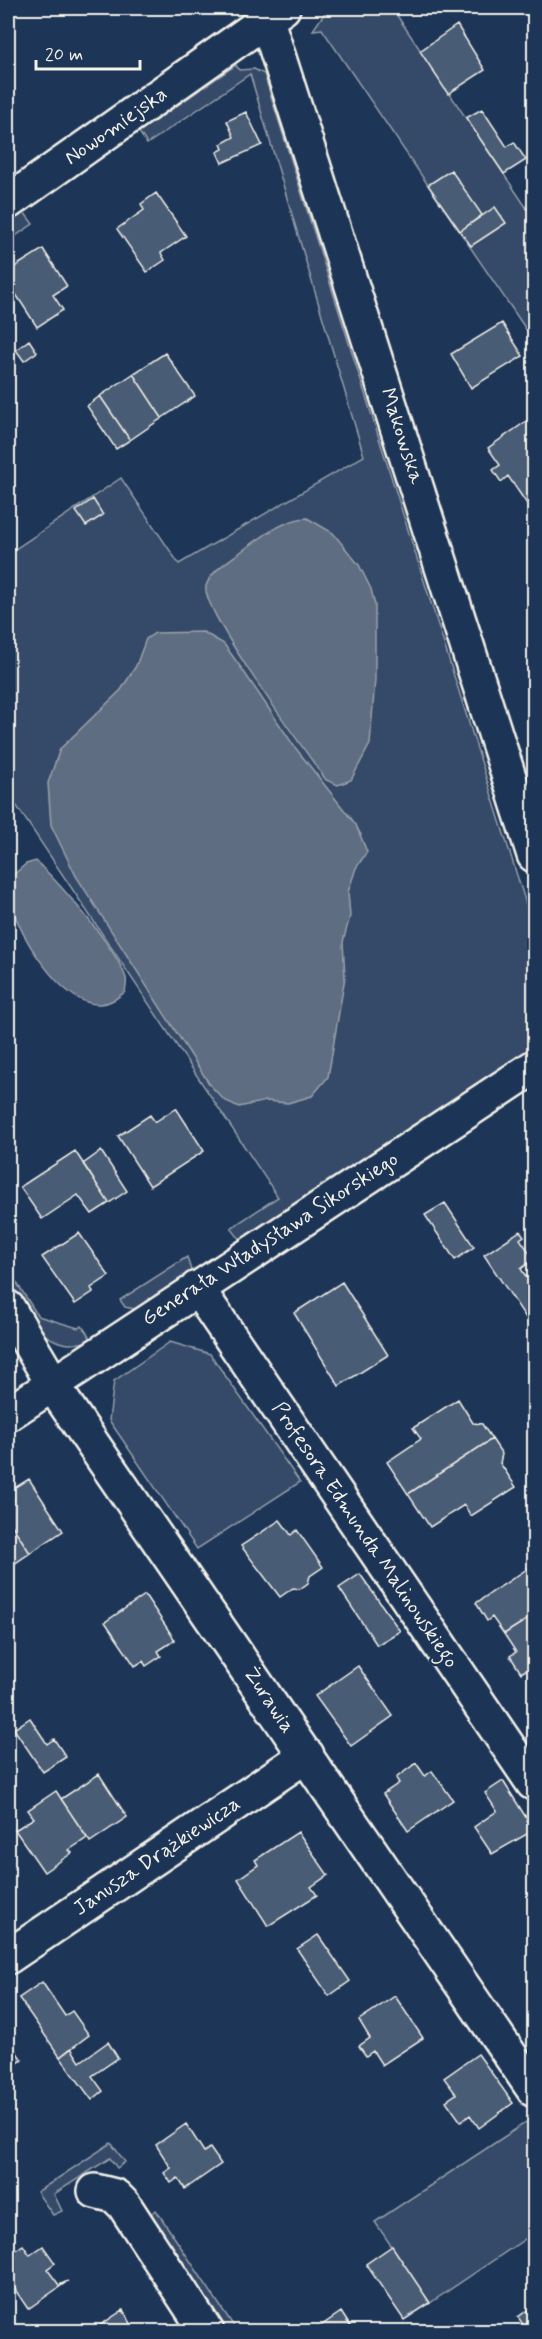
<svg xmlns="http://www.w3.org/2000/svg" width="542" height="2339" font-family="Mynerve,sans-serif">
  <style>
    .green { fill: #354a67; stroke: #949ea8; stroke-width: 1.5; fill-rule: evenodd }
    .water { fill: #5e6d82; stroke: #9aa2ab; stroke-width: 1.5 }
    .building { fill: #485b74; stroke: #f4f1e8; stroke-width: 1.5 }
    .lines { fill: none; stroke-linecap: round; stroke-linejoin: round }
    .minor-casing { stroke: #f4f1e8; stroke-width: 38 }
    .minor { stroke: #1d3557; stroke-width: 33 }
    .labels { text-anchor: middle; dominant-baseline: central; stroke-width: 5; stroke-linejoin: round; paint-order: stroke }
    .street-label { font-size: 21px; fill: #f4f1e8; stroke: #1d3557 }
  </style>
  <rect width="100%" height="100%" fill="#1d3557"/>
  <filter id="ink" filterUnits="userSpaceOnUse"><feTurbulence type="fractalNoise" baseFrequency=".0167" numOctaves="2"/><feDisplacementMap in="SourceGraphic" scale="12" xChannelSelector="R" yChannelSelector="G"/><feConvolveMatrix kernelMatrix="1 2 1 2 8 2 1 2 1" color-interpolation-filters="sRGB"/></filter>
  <g filter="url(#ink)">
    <path class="green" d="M328 8H392L534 219V341L322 29 313 30Z
      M236 65 239 70 254 69 264 74 534 929V1049L244 1240 238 1237 231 1228 278 1197 8 793V554L121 478 179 564 364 456 250 74 147 144 139 132ZM349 815 361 835 358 838 326 932Z
      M24 212 33 224 8 241V223Z
      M187 1257 192 1274 139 1310 125 1307 120 1300Z
      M8 1269 38 1316 78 1328 82 1326 92 1340C81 1343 70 1346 59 1342 33 1333 8 1295 8 1269Z
      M170 1342 210 1354 300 1482 197 1549 109 1420 114 1381Z
      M531 2119 534 2125V2233L430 2303 375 2222Z
      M111 2143 125 2162 117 2168 110 2158 54 2194 62 2211 53 2215 37 2192Z
      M156 2210 237 2331H223L148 2216Z"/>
    <path class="water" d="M307 518 333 533 359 565 371 589 375 605V679L370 744 351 780 338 785 326 780 321 773C302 746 200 609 206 586 211 570 233 558 246 548 263 536 285 519 307 518Z
      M203 632 224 644 244 672 294 746 356 825 367 852 356 868 348 892 350 916 343 942 345 977 328 1077 312 1096 288 1103 266 1101 239 1107 224 1100 210 1085 76 876 51 825 48 783 60 749 121 690 136 666 146 639 155 633Z
      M36 861C61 885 115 946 126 978 127 982 126 987 125 992 118 997 110 1004 100 1004 65 1006 28 947 16 918 11 904 12 890 12 876L26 864Z"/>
    <path class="building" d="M457 25 485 70 448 94 420 51Z
      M482 109 507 147 514 142 526 160 504 174 466 118Z
      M246 112 262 145 222 163 217 152 223 149 221 144 234 137 227 121Z
      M451 170 482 215 460 231 428 185Z
      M156 193 186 236 161 253 165 260 147 272 117 229 144 210 141 204Z
      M495 207 506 223 471 246 460 231Z
      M43 249 67 286 53 295 63 310 37 327 8 282V271Z
      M502 323 523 356 471 388 451 354Z
      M29 340 37 352 24 361 16 350Z
      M165 353 195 396 162 418 133 374Z
      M133 374 162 418 130 440 100 396Z
      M100 396 130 440 116 449 87 406Z
      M528 420 534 429V499L527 504 508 476 501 482 493 470 500 465 488 448Z
      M93 499 103 515 86 526 76 511Z
      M176 1108 204 1151 150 1186 118 1136 150 1115 155 1122Z
      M75 1151 109 1203 92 1214 78 1195 42 1219 20 1187Z
      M101 1151 127 1191 109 1203 83 1164Z
      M445 1203 474 1247 455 1260 425 1215Z
      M520 1231 524 1236 520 1239 534 1259 521 1269 534 1289V1316L528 1321 484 1255Z
      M79 1233 109 1276 91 1288 93 1292 75 1304 42 1257Z
      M342 1282 388 1355 339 1386 294 1313Z
      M458 1399 473 1423 482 1424 492 1439 408 1494 387 1462 421 1439 413 1428Z
      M492 1439 502 1454 500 1463 516 1487 471 1516 464 1505 430 1527 408 1494Z
      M29 1479 63 1531 30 1553 8 1519V1504L14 1500 8 1492Z
      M8 1519 30 1553 8 1568Z
      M280 1520 291 1535 297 1530 323 1567 310 1576 308 1583 300 1589 293 1588 280 1597 241 1546Z
      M530 1567 534 1574V1615L504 1634 492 1617 487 1621 476 1603Z
      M360 1574 400 1631 377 1645 339 1588Z
      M145 1595 175 1640 158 1651 161 1656 146 1666 143 1661 135 1666 105 1622Z
      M534 1615V1665L521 1673 510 1656 516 1652 504 1634Z
      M358 1666 393 1716 351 1746 315 1696Z
      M30 1718 47 1744 54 1739 66 1757 43 1772 14 1729Z
      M416 1763 425 1776 432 1771 453 1800 408 1831 383 1794 399 1783 396 1778Z
      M99 1774 127 1817 90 1842 61 1799Z
      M503 1781 534 1830 492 1854 474 1827 497 1811 485 1793Z
      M56 1791 87 1838 69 1850 72 1853 44 1872 15 1830 34 1818 28 1810Z
      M298 1832 328 1875 311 1887 317 1895 268 1926 238 1879 258 1865 255 1860Z
      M318 1935 350 1981 329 1996 297 1949Z
      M42 1982 65 2016 72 2011 89 2035 60 2057 19 1998Z
      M395 1996 423 2038 382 2065 373 2051 366 2056 359 2046 370 2038 359 2020Z
      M8 2039 22 2060 8 2070Z
      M108 2042 118 2058 92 2076 103 2091 92 2100 60 2057 71 2048 80 2062Z
      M478 2054 513 2103 479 2128 470 2115 461 2122 446 2101 456 2094 444 2078Z
      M186 2124 204 2152 210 2148 221 2164 185 2189 178 2178 171 2183 164 2173 171 2168 156 2145Z
      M23 2245 30 2255 43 2246 55 2263 47 2269 59 2285 68 2281 28 2309 8 2279V2262L16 2257 13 2252Z
      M392 2246 430 2303 404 2320 366 2264Z
      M534 2306V2332H528L518 2317Z
      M123 2310 135 2330 99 2332 96 2328Z
      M341 2312 354 2332H312Z"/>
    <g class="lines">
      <defs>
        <path id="minor" d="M263 8 534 855
          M8 202 283 8
          M197 1288 533 1783
          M8 1308 64 1402 534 2090
          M8 1414 534 1067
          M8 1957 307 1755
          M95 2191 115 2196 124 2205 207 2332"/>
      </defs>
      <use href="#minor" class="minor-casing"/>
      <use href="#minor" class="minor"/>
    </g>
  </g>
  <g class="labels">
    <g class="street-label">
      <text transform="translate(116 126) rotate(-35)">Nowomiejska</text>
      <text transform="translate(402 436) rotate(72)">Makowska</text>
      <text transform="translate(270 1239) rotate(-33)">Generała Władysława Sikorskiego</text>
      <text transform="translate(365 1535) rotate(56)">Profesora Edmunda Malinowskiego</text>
      <text transform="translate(269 1700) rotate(56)">Żurawia</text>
      <text transform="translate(157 1856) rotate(-34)">Janusza Drążkiewicza</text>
    </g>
  </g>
  <rect width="542" height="2339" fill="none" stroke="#1d3557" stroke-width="30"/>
  <rect x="15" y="15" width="512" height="2309" fill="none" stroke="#f4f1e8" stroke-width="2" filter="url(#ink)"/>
  <path d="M36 60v9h104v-9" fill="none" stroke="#f4f1e8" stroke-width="3"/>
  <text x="45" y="60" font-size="18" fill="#f4f1e8" stroke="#1d3557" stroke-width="4.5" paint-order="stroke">20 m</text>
</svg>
